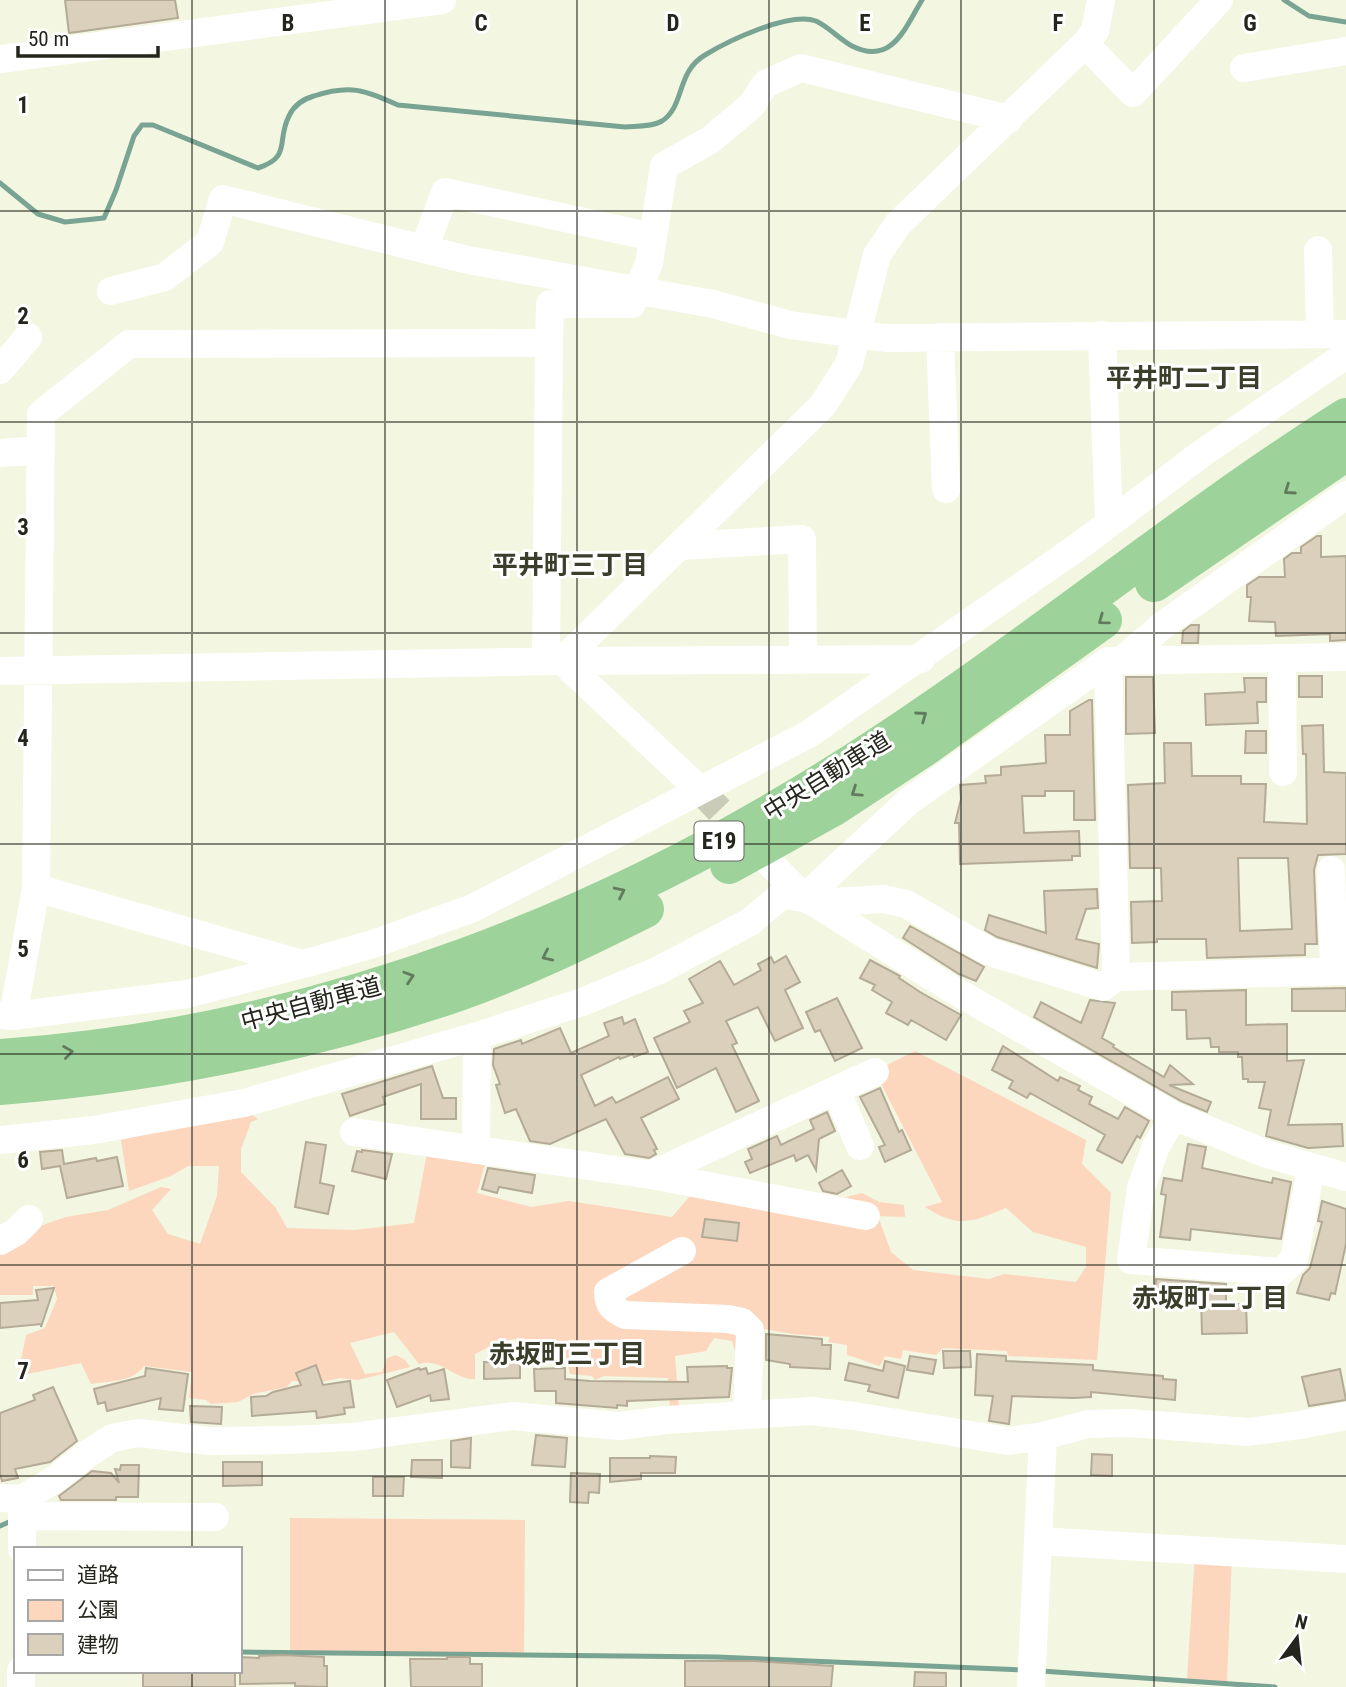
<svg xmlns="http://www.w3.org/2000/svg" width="1346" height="1687" font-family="'Roboto Condensed','Noto Sans JP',sans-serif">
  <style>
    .green { fill: #fcd6bd }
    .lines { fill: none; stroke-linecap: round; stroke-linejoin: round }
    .stream { stroke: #79a393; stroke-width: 5 }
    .building { fill: #dad0bc; stroke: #b4ab97; stroke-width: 2; fill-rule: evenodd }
    .minor-tunnel { stroke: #caccb9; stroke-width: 28; stroke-dasharray: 28 14; stroke-linecap: butt }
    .minor { stroke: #fff; stroke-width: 28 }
    .highway { stroke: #9ed29b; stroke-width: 38 }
    .oneway { stroke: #617c5c }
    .grid { fill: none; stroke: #24261d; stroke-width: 2; stroke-opacity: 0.55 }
    .labels { text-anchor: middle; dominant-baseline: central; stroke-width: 6; stroke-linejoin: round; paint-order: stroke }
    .shield { fill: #fff; stroke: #666761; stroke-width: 2 }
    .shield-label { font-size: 23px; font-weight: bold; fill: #24261d }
    .street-label { font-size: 24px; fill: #24261d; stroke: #fff }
    .neighbourhood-label { font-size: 26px; font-weight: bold; fill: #3c3e2c; stroke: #fff }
    .grid-label { font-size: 23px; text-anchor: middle; font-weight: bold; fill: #24261d; stroke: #fff; stroke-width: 6; stroke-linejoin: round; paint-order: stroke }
  </style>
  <rect width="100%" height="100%" fill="#f3f6e0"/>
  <path class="green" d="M915 1051 1086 1140 1082 1164 1111 1193 1097 1360 1008 1356 1007 1351 943 1348 936 1355 903 1350 901 1359 885 1356 880 1366C868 1363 860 1358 847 1355V1345L828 1342 830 1337 793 1334 758 1328 738 1359 732 1341 714 1338 706 1351 675 1356 679 1408 670 1409 668 1378 604 1376 595 1380 592 1376 570 1374 568 1366 542 1360V1350C517 1330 500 1342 475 1354V1379C454 1380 442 1357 419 1364L394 1332 350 1343 365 1374 382 1372 387 1358 396 1355 405 1360 410 1367 358 1380 340 1378 321 1382 292 1381 287 1387 253 1394 238 1402 211 1404 206 1400 189 1398 192 1372 144 1366C134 1382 108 1381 91 1384L81 1363 18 1376 26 1335 45 1328 57 1299 54 1286H33V1295H0V1248L37 1227 66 1217 108 1210 161 1187 171 1189 152 1210 168 1234 200 1244 217 1196 219 1166H188L171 1176 129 1191 121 1140 242 1108 258 1119 251 1122 241 1149V1172L275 1207 287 1228 355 1230 414 1223 427 1153 486 1160 477 1193 531 1207 569 1201 672 1217 695 1190 824 1203 862 1193 879 1202 904 1205 905 1217 878 1216 891 1252 913 1270 989 1279 1004 1274 1076 1282 1086 1267V1247L1033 1232 1006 1208C971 1222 959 1229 925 1207L942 1202 877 1076 879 1069Z
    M290 1518 525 1520 524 1655 290 1652Z
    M1195 1553 1232 1555 1227 1682 1187 1680Z"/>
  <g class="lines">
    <path class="stream" d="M1284 0 1309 16 1346 22
      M0 183 38 214 65 222 104 218 116 190 134 136 142 125H153L258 168C292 157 276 141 289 116 294 105 303 99 314 96 350 84 364 90 398 105L625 127C637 126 652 127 662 121 685 106 676 72 705 55 728 41 790 11 816 21 829 27 839 39 852 46 892 66 905 28 922 0
      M0 1526 9 1522
      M240 1652 524 1655
      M525 1655 717 1657 1022 1670
      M1041 1671 1275 1687"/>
  </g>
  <path class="building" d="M65 0H175L178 18 69 33Z
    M1317 536H1321V557L1346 556V640L1330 641V634L1276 636 1275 622 1249 621 1251 597H1247V585L1259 577H1285L1284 559 1292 553H1301V547Z
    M1191 625H1199L1198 643H1182L1183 631Z
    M1299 676H1322V697H1299Z
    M1126 677H1153L1155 733 1126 734Z
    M1244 678H1266V702H1257L1258 723 1206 725 1205 694 1245 692Z
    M1089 700H1092L1095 820H1074V791H1045V796H1022L1024 833 1079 831 1080 856H1072V860L960 864 959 823H955L961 799 960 785 986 783 985 776 1001 775V767L1046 763 1045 735H1070V711Z
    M1323 725 1324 772 1346 773V854L1318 855 1314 870 1317 944H1305V955L1207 958 1206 939H1157V942L1132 943 1131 902 1162 901 1161 868H1130L1128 785 1165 783 1164 743H1191L1192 776H1241V784H1266L1264 822 1307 824 1306 754H1303L1302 726ZM1238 858H1288L1292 929 1240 931Z
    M1246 731H1266V753H1245Z
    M1097 889 1098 908 1086 909 1076 939 1099 944 1097 968 997 937 985 930 989 915 1046 933 1044 891Z
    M910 926 984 967 976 981 959 974 903 938Z
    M786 956 800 982 785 990 803 1028 775 1041 758 1007 726 1021 737 1043 732 1045 759 1101 736 1112 716 1068 677 1088 654 1038 690 1022 684 1011 703 1003 689 979 720 961 734 985 761 970 758 964 771 957 774 963Z
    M870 960 900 976 899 978 920 992 961 1015 946 1040 911 1020 908 1025 886 1013 892 1002 872 990 875 985 860 978Z
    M1346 988V1011H1292V989Z
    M1246 990V1025L1287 1024V1061L1304 1060 1288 1125 1342 1124 1343 1146 1308 1148 1266 1136 1271 1110 1259 1108 1265 1082H1248V1079H1243L1242 1057H1238V1052H1219V1047H1211L1210 1038 1187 1039 1186 1010H1172V992Z
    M837 998 862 1048 835 1061 820 1030 815 1032 806 1012Z
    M1090 1000 1115 1003 1102 1038 1114 1045 1113 1047 1164 1077 1170 1065 1193 1084 1169 1085 1211 1102 1207 1112 1181 1101 1034 1017 1041 1002 1081 1023Z
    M622 1017 624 1024 635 1019 648 1052 634 1057 633 1054 620 1059 619 1057 581 1075 595 1106 612 1097 616 1103 668 1077 679 1099 641 1118 657 1149 654 1150 656 1154 649 1158 625 1154 606 1119 550 1144 530 1141 516 1109 505 1113 496 1085 500 1084 493 1065 494 1049 521 1040 522 1044 560 1028 571 1053 609 1036 604 1023Z
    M1003 1046 1058 1081 1060 1077 1080 1086 1078 1090 1092 1097 1089 1104 1118 1119 1125 1107 1149 1121 1140 1138 1137 1136 1122 1163 1097 1150 1105 1135 1030 1093 1027 1098 1009 1088 1013 1081 992 1070Z
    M432 1066 443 1098H456V1119H421V1084L383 1097 385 1104 350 1116 342 1094Z
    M880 1088 899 1132 902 1130 911 1150 885 1162 879 1147 885 1145 860 1097Z
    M827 1112 835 1131 819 1139 816 1170 808 1155 796 1161 794 1155 750 1173 745 1162 752 1159 748 1149 777 1136 781 1145 814 1129 810 1120Z
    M306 1142 326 1145 320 1183 334 1186 328 1214 295 1207Z
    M1188 1144 1206 1147 1202 1168 1272 1183 1273 1178 1291 1182 1281 1239 1191 1229 1190 1240 1160 1237 1166 1195 1161 1194 1164 1178 1182 1181Z
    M62 1150 64 1164 96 1158 97 1161 117 1157 123 1186 67 1198 60 1166 42 1169 40 1152Z
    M362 1150 392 1154 386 1179 352 1171 357 1151 362 1152Z
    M488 1168 535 1175 532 1193 499 1187 497 1193 482 1189Z
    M842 1170 851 1186 837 1194 823 1191 819 1183Z
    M1322 1201 1346 1209V1244L1335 1294 1331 1293 1329 1300 1297 1293 1303 1275 1310 1268 1322 1222 1318 1221Z
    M705 1219 739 1223 737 1241 702 1237Z
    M1156 1279 1226 1284V1304H1246L1247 1333 1202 1334 1201 1296 1155 1293Z
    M54 1288 41 1327V1324L0 1328V1303L38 1300 36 1290Z
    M766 1334 822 1339V1345H831L830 1369 790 1367V1364L766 1360Z
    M943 1351H970L971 1367 944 1368Z
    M977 1354 1006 1356V1361L1093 1365V1370L1163 1376V1379L1176 1380 1175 1400 1091 1392V1397L1074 1398 1012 1396 1009 1424 989 1421 993 1396 975 1395Z
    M910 1356 936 1360 933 1374 907 1370Z
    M520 1361V1378L484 1379V1362Z
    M885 1361 905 1366 898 1398 868 1391 870 1385 845 1380 849 1363 883 1371Z
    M316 1365 323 1385 350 1381 354 1407 344 1408 345 1414 317 1418 316 1411 252 1416 251 1397 266 1396 273 1392 301 1385 296 1373Z
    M727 1366V1368H732L729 1397 627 1401V1406L617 1405V1408L556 1403V1391H535L534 1369 565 1368V1379L590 1381 688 1382 687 1367Z
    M146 1368 188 1374 183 1411 159 1409 161 1398 107 1411 105 1402 98 1404 94 1389 145 1376Z
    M419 1368 420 1370 426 1368 428 1374 444 1369 449 1399 431 1401 430 1395 397 1407 387 1380Z
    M1340 1369 1346 1400 1309 1406 1302 1377Z
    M53 1387 77 1441 50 1462 15 1469 18 1478 2 1481 0 1474V1413L35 1400 33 1395Z
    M190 1406 222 1407 221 1424 191 1422Z
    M536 1435 567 1438 565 1467 532 1465Z
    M471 1438 470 1468 451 1467V1441Z
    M1092 1454 1112 1455V1476L1091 1475Z
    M650 1456 676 1457 675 1473H641V1479L610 1482V1458H650Z
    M412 1460H442V1478L411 1477Z
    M223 1462H262V1485L223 1486Z
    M121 1465H139L138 1497H116V1500H61L59 1496 92 1471 111 1473 119 1483 115 1469 120 1470Z
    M571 1473 600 1474 599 1493 589 1492 588 1503 570 1502Z
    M373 1477H404L403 1496H373Z
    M283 1655 324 1657V1666H327V1687L295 1686V1683L240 1684V1657L259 1658V1656Z
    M447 1657H470V1664H482V1687H411L410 1659H447Z
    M685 1661H754L833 1666 831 1687H685Z
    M143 1671H235V1687H143Z
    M915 1672 946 1673V1687H914Z"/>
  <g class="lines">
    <path class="minor-tunnel" d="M700 790 752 844"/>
    <path class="minor" d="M1085 44 1133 93 1219 0
      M0 59 442 0
      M1244 68 1346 51
      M424 249 445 192 653 237
      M1318 250 1320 334
      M111 291 165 277 210 242 223 199 468 260 713 304 790 325 886 338 1346 334
      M1102 335 1109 523
      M940 337 946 489
      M549 343 550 304H632L649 263 664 166 710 140 752 105 765 84 801 68 1009 119
      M0 370 28 337
      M0 453 40 450
      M681 546 802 539 803 659
      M1282 659 1283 772
      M562 661 823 405 849 364 877 255 898 224 1085 44 1095 31 1101 0
      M562 661 700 790
      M1108 661 1116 977
      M1121 661 1163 625 1346 495
      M0 671 562 661 921 659
      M768 861 804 898
      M1331 870 1334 971
      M36 888 302 964
      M804 898 910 800 1108 661 1346 657
      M815 903 883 899 906 904 990 952 1103 987 1116 977 1346 971
      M0 1015 13 1016 187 994 304 964 376 943 473 908 809 734 1082 544 1201 454 1346 355
      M13 1016 36 888 41 414 129 344 549 343 546 661
      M836 1090 860 1146
      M1174 1116 1156 1146 1141 1188 1131 1260 1281 1272 1294 1260 1311 1168
      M354 1132 651 1175 866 1216
      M0 1140 94 1130 244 1103 477 1036 582 1002 657 971 750 922 782 895 804 898 815 903 950 988 1174 1116 1264 1153 1346 1177
      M476 1150 477 1036
      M651 1175 875 1072
      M0 1241 16 1232 29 1219
      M682 1251 608 1292C608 1306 614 1309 625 1315L728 1319 742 1322 750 1330 747 1415
      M0 1498 22 1499 57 1478 86 1455 112 1438 138 1433 210 1441 287 1440 353 1437 513 1416 619 1426 666 1420 811 1411 854 1416 1008 1441 1043 1436 1088 1424 1129 1423 1248 1432 1300 1425 1346 1416
      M22 1516 215 1517
      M1039 1541 1346 1559
      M22 1549V1499
      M21 1687V1671
      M1031 1687 1043 1436"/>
    <path class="highway" d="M1154 583 1346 452
      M729 865 832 808 925 747 1103 620
      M0 1058C320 1036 620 918 886 741 1042 638 1188 517 1346 417
      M0 1086C155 1074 309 1043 456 993 521 970 583 940 645 909"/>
  </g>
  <defs><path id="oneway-chevron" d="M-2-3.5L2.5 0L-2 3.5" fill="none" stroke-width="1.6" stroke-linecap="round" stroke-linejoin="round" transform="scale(1.75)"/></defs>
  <g class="oneway">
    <use href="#oneway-chevron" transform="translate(1289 490) rotate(145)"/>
    <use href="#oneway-chevron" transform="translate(1103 620) rotate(144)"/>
    <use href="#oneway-chevron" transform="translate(922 716) rotate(-35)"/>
    <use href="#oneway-chevron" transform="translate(856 792) rotate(146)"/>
    <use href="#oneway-chevron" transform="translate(620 892) rotate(-26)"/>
    <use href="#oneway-chevron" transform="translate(547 956) rotate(155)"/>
    <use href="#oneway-chevron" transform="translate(409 977) rotate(-18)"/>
    <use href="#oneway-chevron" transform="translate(68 1052) rotate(-8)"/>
  </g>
  <path class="grid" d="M192 0V1549M385 0V1687M577 0V1687M769 0V1687M961 0V1687M1154 0V1687M0 211H1346M0 422H1346M0 633H1346M0 844H1346M0 1054H1346M0 1265H1346M0 1476H1346M192 1671V1687"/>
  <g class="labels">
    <rect class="shield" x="694.5" y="821.5" width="49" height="39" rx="5"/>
    <g class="shield-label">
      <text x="719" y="841">E19</text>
    </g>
    <g class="street-label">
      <text transform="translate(827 776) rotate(-32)">中央自動車道</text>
      <text transform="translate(311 1004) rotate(-15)">中央自動車道</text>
    </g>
    <g class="neighbourhood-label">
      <text x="1184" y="378">平井町二丁目</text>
      <text x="570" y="565">平井町三丁目</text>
      <text x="1210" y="1298">赤坂町二丁目</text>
      <text x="567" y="1354">赤坂町三丁目</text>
    </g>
  </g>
  <g class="grid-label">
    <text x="288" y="31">B</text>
    <text x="481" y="31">C</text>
    <text x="673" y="31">D</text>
    <text x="865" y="31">E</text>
    <text x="1058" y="31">F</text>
    <text x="1250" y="31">G</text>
    <text x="23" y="113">1</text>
    <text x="23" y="324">2</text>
    <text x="23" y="535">3</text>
    <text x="23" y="746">4</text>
    <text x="23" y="957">5</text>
    <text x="23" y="1168">6</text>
    <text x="23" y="1379">7</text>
  </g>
  <rect x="14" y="1547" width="228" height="126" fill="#ffffff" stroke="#a7a8a5" stroke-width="2"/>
  <rect x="28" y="1570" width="35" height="10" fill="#ffffff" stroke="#a7a8a5" stroke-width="2"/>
  <text x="77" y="1582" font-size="21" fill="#24261d">道路</text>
  <rect x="28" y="1600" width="35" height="21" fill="#fcd6bd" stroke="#a7a8a5" stroke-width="2"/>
  <text x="77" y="1617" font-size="21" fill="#24261d">公園</text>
  <rect x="28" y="1634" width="35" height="21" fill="#dad0bc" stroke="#a7a8a5" stroke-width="2"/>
  <text x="77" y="1652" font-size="21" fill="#24261d">建物</text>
  <g transform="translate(1297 1638) rotate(15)" stroke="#ffffff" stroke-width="5" paint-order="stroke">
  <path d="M0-5L12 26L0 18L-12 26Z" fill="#24261d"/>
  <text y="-10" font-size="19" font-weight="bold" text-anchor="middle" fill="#24261d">N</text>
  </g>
  <path d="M18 46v10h140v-10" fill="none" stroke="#24261d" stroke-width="3.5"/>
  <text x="28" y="46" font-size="21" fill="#24261d" stroke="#ffffff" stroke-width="5" paint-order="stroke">50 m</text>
</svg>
